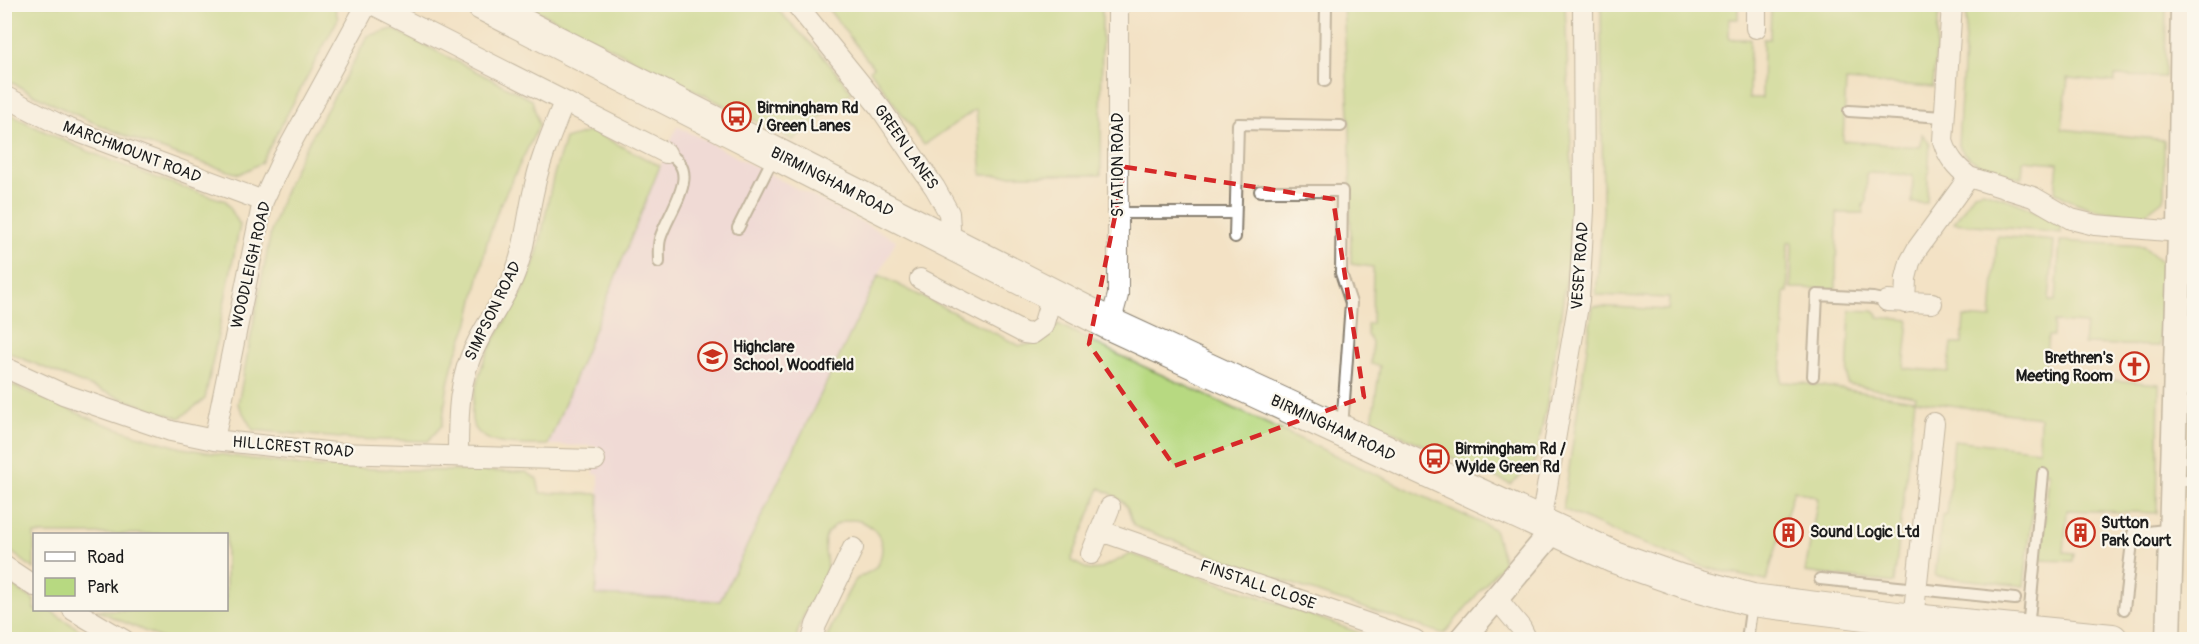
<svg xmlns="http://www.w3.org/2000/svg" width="2199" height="644" font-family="Pangolin,sans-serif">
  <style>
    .built { fill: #edd0e9 }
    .green { fill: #b7d981; stroke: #6a7a4e; stroke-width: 1.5 }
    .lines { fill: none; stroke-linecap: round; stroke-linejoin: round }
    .service-casing { stroke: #887f70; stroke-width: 14 }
    .minor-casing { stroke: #887f70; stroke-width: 22 }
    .tertiary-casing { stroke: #887f70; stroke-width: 27 }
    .primary-casing { stroke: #887f70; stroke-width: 34 }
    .service { stroke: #fff; stroke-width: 10 }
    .minor { stroke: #fff; stroke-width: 20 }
    .tertiary { stroke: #fff; stroke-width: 24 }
    .primary { stroke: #fff; stroke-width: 32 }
    .marked { fill: none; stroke: #d62828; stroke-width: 4.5; stroke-dasharray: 12 8; stroke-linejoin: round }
    .labels { text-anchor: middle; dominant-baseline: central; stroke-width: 4.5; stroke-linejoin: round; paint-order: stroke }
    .poi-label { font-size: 16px; font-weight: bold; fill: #1c1c1c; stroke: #fbf7ec; text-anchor: start }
    .street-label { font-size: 16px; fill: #1c1c1c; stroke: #fbf7ec }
  </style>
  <rect width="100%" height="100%" fill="#fbf7ec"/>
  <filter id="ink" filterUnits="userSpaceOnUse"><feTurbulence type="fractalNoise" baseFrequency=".0167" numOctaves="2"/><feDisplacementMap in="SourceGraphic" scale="12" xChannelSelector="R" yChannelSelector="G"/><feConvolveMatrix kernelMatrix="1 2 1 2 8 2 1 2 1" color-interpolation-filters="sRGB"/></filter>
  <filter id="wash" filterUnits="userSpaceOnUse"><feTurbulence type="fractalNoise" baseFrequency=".008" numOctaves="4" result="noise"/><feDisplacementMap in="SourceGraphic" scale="24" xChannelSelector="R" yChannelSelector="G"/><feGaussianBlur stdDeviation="1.35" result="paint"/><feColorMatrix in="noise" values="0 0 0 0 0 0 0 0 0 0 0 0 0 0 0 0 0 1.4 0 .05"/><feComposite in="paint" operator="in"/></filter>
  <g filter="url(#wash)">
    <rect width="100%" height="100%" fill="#f3e2c5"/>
    <path class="built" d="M677 126 896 240 720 601 596 595 599 475 594 474 597 446 548 445Z"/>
    <path class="green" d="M334 4 338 19 261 163 239 174C157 151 79 120 5 79V5Z
      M1863 4 1939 10 1933 87 1846 81 1843 141 1919 147 1921 146 1922 134 1930 143 1927 203H1912L1913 175 1867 173 1866 202 1863 205V213H1837L1836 289 1791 288 1792 242H1788V292H1785L1781 382 1802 383 1914 400 1915 396 1847 384 1850 310 1873 311 1878 314V317L1909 320 1904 368 1948 372 1952 344H1962L1964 317 1991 319 1997 236 2054 241 2049 301H2056L2060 241 2143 246 2163 263 2160 346 2084 344 2086 324 2054 322 2053 336H2048L2044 375 2159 384 2157 513 2067 510 2064 552 2074 553 2073 561 2041 560 2049 473 2037 472 2024 586 1935 576 1942 516 1947 515 1954 440 2039 450 2040 418 1915 400 1894 583 1805 572 1818 498 1794 490 1766 581 1704 567 1623 536 1563 509 1593 306 1668 310 1669 298 1596 295 1603 211 1601 5H1738V19H1729V39H1750L1749 98H1762L1763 39H1770L1771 5Z
      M526 5H773L822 55 852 92 793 140Z
      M825 5H1102L1101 175H982L976 109 924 145 870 70 873 67Z
      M1343 5H1565L1572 172 1569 261 1547 403 1534 467 1510 484 1372 422 1380 366 1371 364 1372 342 1367 335V324L1372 323 1373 267 1351 264 1350 132Z
      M1967 5H2166L2165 77 2115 76V82L2068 78 2062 129 2164 140V199L2143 215C2111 212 2083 210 2055 192L2058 163 2023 160 2022 179C1999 171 1969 167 1958 144Z
      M393 29 532 100 539 125 499 207 487 242 469 322 453 363 448 384 442 425 428 441 351 439 253 430 238 404 271 232 282 198 298 161 368 36Z
      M5 111C75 150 150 177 226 201L240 225 205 399 180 418C119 399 62 376 5 351Z
      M592 131 660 166 548 445C525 444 484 450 473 424 468 411 478 379 482 366 494 332 519 306 531 272 542 244 545 213 552 183 555 168 561 154 565 139Z
      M1983 191C2012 199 2035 210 2061 225V233L1954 223 1974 193Z
      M879 275 1020 346C1037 344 1048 338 1058 324L1119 355 1494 529 1504 562 1444 634 1321 594 1136 527C1130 522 1131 516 1128 509 1122 498 1111 494 1100 488L1071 561 1089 570 1099 569 1131 554 1261 597 1376 639H826C835 620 843 600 854 582 861 572 875 575 880 559 891 529 851 506 830 530 818 544 830 558 826 573 823 587 813 597 807 609 802 618 798 630 796 639L165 640 96 610H226V534H34V569L5 547V382L99 422 140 436 182 448 231 456 302 466 402 470 526 472 537 479 540 493 599 494 596 595 720 601Z
      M2194 275V470H2190Z
      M4 580 34 600V610H49L94 639H5Z"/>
  </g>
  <g filter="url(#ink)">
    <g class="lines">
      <defs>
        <path id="service" d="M1325 81 1326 4
          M1849 111 1944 117
          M1260 191H1342L1341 273 1351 303 1342 428
          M1118 213H1235
          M738 228 774 156
          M1235 237 1238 124 1341 126
          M659 262C659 255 658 247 660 239 668 211 705 170 666 153
          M1813 376 1817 295 1873 298 1887 301
          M2174 482 2194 479
          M1820 579 2015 599
          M2124 609 2133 534 2172 529
          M2028 629 2043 474
          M1747 640 1752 603"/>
        <path id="minor" d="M372 4 666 153
          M796 4 881 109 935 188 949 213 950 228 945 241
          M1756 28V4
          M4 96 62 126 263 201
          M1969 177 2033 197 2071 219 2095 225 2180 232
          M920 279 1024 333 1032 334 1043 326 1052 295
          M1887 301 1932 303
          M1905 303 1906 278 1910 262 1917 249 1969 177C1955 166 1948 157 1943 141L1952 4
          M1110 324 1118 295V4
          M4 367 63 394 171 431 214 440 336 453 595 460
          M214 440 263 201 283 158 367 4
          M458 455C458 416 458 378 477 343 488 321 503 301 513 278 525 250 527 219 534 189 540 159 553 130 564 102
          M1538 523 1543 510 1579 300 1584 210 1583 4
          M1101 531 1415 640
          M1091 554 1110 507
          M4 566 34 586
          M1496 598 1521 628 1527 640
          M73 610 124 640
          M1913 620 1934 423
          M812 640 816 625 853 548"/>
        <path id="tertiary" d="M1461 640 1554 530
          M2168 640 2180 232 2183 4"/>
        <path id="primary" d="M482 4 1110 324 1614 557 1682 581 1752 600 1913 620 2112 640"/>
      </defs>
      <use href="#service" class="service-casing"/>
      <use href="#minor" class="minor-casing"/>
      <use href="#tertiary" class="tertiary-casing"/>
      <use href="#primary" class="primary-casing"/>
      <use href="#service" class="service"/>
      <use href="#minor" class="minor"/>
      <use href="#tertiary" class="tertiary"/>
      <use href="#primary" class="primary"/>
    </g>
  </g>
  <path d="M0 0H2199V644H0ZM1125 167 1333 199 1364 397 1174 466 1089 344Z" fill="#f3e2c5" fill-opacity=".55" fill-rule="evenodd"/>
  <path class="marked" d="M1125 167 1333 199 1364 397 1174 466 1089 344Z"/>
  <defs>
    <symbol id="bus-ring" viewBox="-11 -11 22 22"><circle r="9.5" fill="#fbf7ec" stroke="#c8321e" stroke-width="1.5"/><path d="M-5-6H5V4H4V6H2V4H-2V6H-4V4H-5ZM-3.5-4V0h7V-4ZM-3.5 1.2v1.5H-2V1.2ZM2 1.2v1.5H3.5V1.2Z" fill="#c8321e"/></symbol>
    <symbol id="school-ring" viewBox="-11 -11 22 22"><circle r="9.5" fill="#fbf7ec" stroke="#c8321e" stroke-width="1.5"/><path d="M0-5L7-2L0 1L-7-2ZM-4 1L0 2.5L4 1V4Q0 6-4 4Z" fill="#c8321e"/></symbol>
    <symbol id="church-ring" viewBox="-11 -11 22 22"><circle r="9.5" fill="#fbf7ec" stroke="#c8321e" stroke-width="1.5"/><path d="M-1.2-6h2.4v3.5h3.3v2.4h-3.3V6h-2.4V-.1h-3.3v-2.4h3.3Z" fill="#c8321e"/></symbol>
    <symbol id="building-ring" viewBox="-11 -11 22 22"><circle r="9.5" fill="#fbf7ec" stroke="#c8321e" stroke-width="1.5"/><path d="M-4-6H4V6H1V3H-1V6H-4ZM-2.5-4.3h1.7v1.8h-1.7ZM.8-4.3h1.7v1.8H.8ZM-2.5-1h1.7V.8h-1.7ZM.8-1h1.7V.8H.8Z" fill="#c8321e"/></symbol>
  </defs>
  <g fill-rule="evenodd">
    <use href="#bus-ring" x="720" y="100" width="33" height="33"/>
    <use href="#school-ring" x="696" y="340" width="33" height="33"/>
    <use href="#church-ring" x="2118" y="350" width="33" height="33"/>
    <use href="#bus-ring" x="1418" y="442" width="33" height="33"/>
    <use href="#building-ring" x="1772" y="516" width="33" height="33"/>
    <use href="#building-ring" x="2064" y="516" width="33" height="33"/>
  </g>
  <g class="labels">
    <g class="poi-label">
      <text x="757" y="108">Birmingham Rd<tspan x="757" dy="18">/ Green Lanes</tspan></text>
      <text x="733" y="347">Highclare<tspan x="733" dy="18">School, Woodfield</tspan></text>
      <text x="2113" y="358" text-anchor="end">Brethren's<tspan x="2113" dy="18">Meeting Room</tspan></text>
      <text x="1455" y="449">Birmingham Rd /<tspan x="1455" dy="18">Wylde Green Rd</tspan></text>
      <text x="2101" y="523">Sutton<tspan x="2101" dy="18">Park Court</tspan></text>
      <text x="1810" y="532">Sound Logic Ltd</text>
    </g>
    <g class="street-label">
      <text transform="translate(906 147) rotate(55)">GREEN LANES</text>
      <text transform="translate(132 152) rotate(21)">MARCHMOUNT ROAD</text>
      <text transform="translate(1118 165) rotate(-90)">STATION ROAD</text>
      <text transform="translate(832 182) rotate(27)">BIRMINGHAM ROAD</text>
      <text transform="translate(251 265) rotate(-77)">WOODLEIGH ROAD</text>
      <text transform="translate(1580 266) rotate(-86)">VESEY ROAD</text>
      <text transform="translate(493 311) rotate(-64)">SIMPSON ROAD</text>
      <text transform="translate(1333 428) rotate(25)">BIRMINGHAM ROAD</text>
      <text transform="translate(293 447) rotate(5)">HILLCREST ROAD</text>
      <text transform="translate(1258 585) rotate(19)">FINSTALL CLOSE</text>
    </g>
  </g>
  <rect width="2199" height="644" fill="none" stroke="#fbf7ec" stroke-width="24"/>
  <rect x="33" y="533" width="195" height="78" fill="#fbf7ec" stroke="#a29f99" stroke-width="1.5"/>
  <rect x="45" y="552" width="30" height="9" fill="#ffffff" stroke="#a29f99" stroke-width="1.5"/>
  <text x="87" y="563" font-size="18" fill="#1c1c1c">Road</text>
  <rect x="45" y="578" width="30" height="18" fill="#b7d981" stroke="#a29f99" stroke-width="1.5"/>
  <text x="87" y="593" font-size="18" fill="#1c1c1c">Park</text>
</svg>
